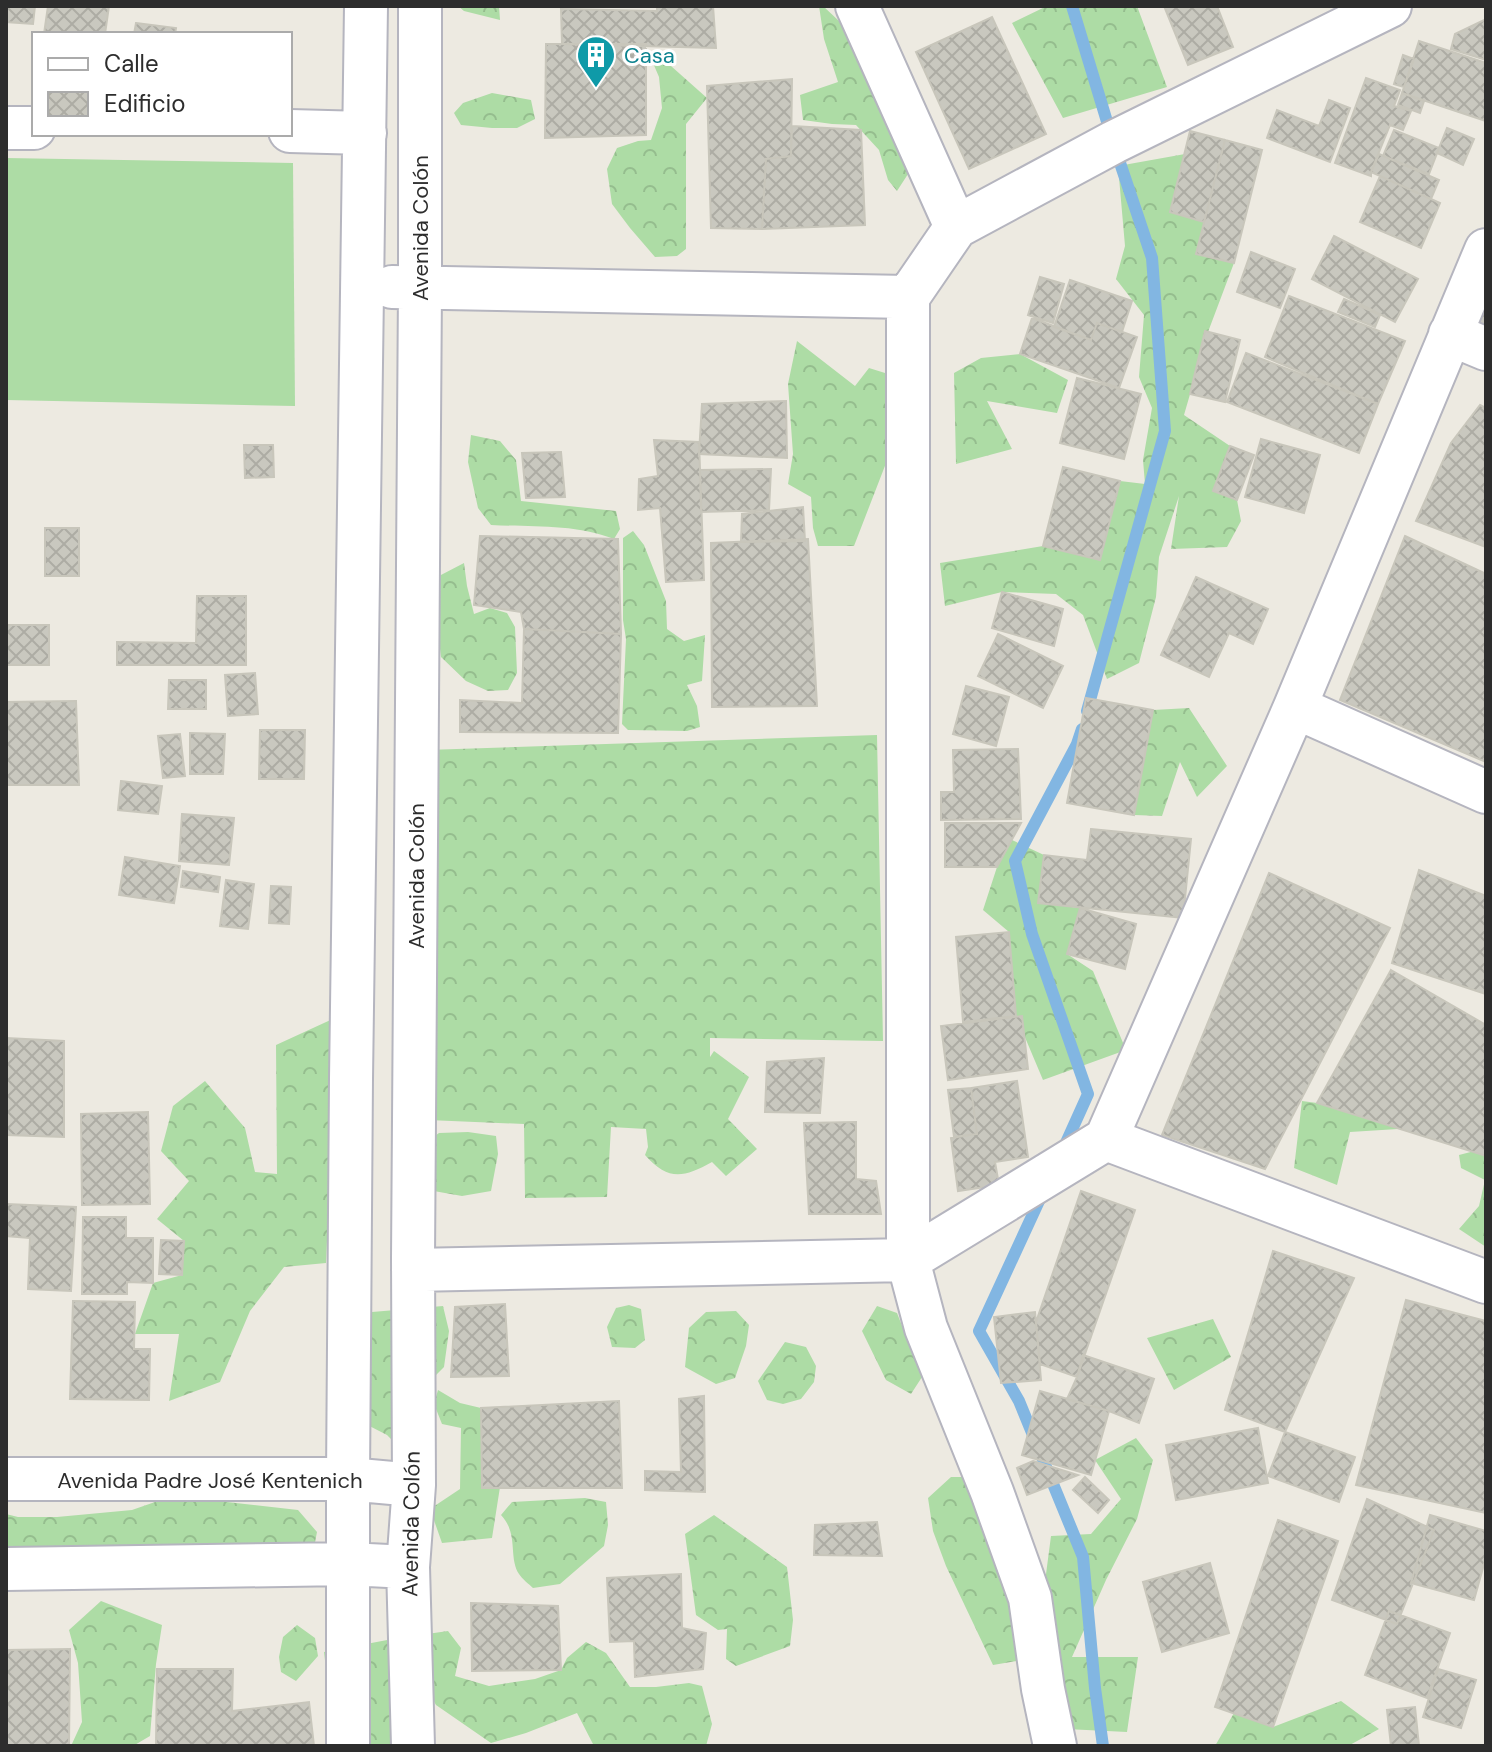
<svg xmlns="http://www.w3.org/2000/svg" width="1492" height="1752" font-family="'DM Sans',sans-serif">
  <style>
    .grass { fill: #addca5 }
    .forest { fill: url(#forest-crowns) }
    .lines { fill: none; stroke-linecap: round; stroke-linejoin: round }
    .stream { stroke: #82b6e2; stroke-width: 12 }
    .building { fill: url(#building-cross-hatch); stroke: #c8c6bb; stroke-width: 2 }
    .street-casing { stroke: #b5b5bf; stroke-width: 46 }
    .street { stroke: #fff; stroke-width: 42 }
    .labels { text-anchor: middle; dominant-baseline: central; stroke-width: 6; stroke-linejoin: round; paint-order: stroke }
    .culture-label { font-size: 22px; fill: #0d838f; stroke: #fff; text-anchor: start }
    .street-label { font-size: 22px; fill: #2d2d2d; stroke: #fff }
  </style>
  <defs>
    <pattern id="forest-crowns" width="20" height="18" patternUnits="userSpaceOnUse" patternTransform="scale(2)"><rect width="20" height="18" fill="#addca5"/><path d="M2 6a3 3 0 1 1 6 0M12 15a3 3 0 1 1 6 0" fill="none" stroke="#95bd8e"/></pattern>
    <pattern id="building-cross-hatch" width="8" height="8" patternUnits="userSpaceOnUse" patternTransform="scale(2)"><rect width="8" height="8" fill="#c9c8bf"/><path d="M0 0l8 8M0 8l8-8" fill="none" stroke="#adaca4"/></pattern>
  </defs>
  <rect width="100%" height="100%" fill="#edeae1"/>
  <path class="grass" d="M6 158 293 163 295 406 6 400Z"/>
  <path class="forest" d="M458 6H499L500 20 464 11Z
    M819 6H823L839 21 855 50 898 137 908 174 897 191 888 180 879 150 856 125 832 124 803 120 800 95 838 82 824 39Z
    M1047 6H1137L1167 87 1063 118 1012 23Z
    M662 58 707 98 686 124V249L677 256 655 257 630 228 612 204 607 169 617 148 638 141 651 140 662 108 659 77 653 63Z
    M492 93 531 100 535 119 517 128H492L461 125 454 113 463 103Z
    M1185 154 1170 212 1204 222 1196 254 1234 263 1208 332 1184 415 1230 446 1213 491 1237 500 1241 521 1227 547 1171 549 1179 496 1159 557 1156 597 1139 663 1107 679 1083 615 1056 594 1002 592 945 606 940 563 1043 546 1120 481 1145 484 1143 460 1152 408 1139 377 1144 315 1116 279 1125 246 1118 166Z
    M797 341 855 386 869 368 885 373 900 427 854 546H818L813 528 811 497 788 484 793 454 788 384Z
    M1020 354 1068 380 1057 413 987 401 1012 449 956 464 954 373 981 358Z
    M471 435 500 441 516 460 521 501 616 511 620 529 614 539C575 524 532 527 491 525L478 508 468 462Z
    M633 531 644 545 666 601 667 629 684 641 705 635 702 681 687 685 697 706 700 727 687 731 628 730 622 724 626 639 623 620V538Z
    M464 563 467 586 474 614 490 608 507 613 515 627 517 673 508 690 488 691 466 681 441 657 434 601 439 576Z
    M1189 708 1227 766 1197 797 1180 762 1162 816 1134 815 1153 710Z
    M877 735 883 1041 710 1038V1057L714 1051 749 1077 728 1119 757 1149 726 1176 712 1162C683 1178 668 1181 645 1155L648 1147 646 1129 611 1127 607 1197 525 1198 524 1124 428 1120 426 750Z
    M1012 840 1044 855 1039 903 1080 908 1067 954 1093 971 1126 1050 1043 1080 1016 1016 1009 932 983 910 997 867Z
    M337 1017 326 1263 284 1267 250 1311 220 1382 169 1401 179 1334H135L153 1283 182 1275 184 1241 157 1219 189 1181 161 1151 173 1106 205 1081 245 1128 255 1172 277 1174 276 1045Z
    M1378 1094 1398 1129 1350 1132 1337 1185 1294 1168 1302 1101 1347 1107Z
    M468 1132 496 1136 498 1154 491 1191 462 1196 428 1190 418 1148 439 1133Z
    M1486 1148V1247L1459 1229 1479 1206 1485 1180 1461 1168 1459 1155Z
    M629 1305 641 1309 645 1340 635 1348 612 1347 607 1327 616 1308Z
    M443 1306 449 1331 444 1367 432 1379 398 1446 387 1435 348 1415 349 1319 372 1312Z
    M877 1306 897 1313 922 1377 911 1394 886 1380 862 1331Z
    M736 1311 749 1325 746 1346 735 1378 716 1384 685 1367 689 1328 706 1312Z
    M1213 1319 1231 1357 1174 1390 1147 1338Z
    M785 1342 806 1347 816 1366 814 1382 801 1399 783 1404 767 1400 758 1381Z
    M438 1390 460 1403 481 1408 482 1487H500L492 1538 442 1543 430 1509 460 1489 461 1428 442 1424 434 1404Z
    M1136 1438 1153 1460 1137 1519 1106 1580 1072 1657H1138L1127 1732 1066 1729 1037 1643 1051 1536 1091 1534 1121 1499 1095 1460Z
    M951 1477H973L1032 1613 1022 1660 993 1665 946 1566 933 1531 928 1498Z
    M191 1498 298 1510 317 1532 309 1573H6V1514L18 1517H57L132 1510 155 1502Z
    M585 1498 606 1502 608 1525 604 1546 560 1584 533 1588C529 1584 522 1579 519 1574 508 1557 519 1534 501 1515L512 1502Z
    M714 1515 787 1567 793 1620 790 1646 736 1666 726 1659 727 1629 718 1630 696 1615 685 1534Z
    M101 1601 162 1625 156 1664 150 1736 133 1746H71L82 1722 78 1663 69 1630Z
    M297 1625 315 1638 318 1656 296 1681 281 1672 279 1657 283 1637Z
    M448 1631 461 1648 455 1676 489 1686 535 1679 561 1670 567 1658 586 1642 606 1653 630 1687H656L689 1683 702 1686 712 1724 706 1746H594L577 1713 526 1733 491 1743 436 1705 416 1670 427 1634Z
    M403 1637 404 1746H335L324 1652Z
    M1341 1701 1379 1729 1348 1746H1215L1234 1713 1273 1727Z"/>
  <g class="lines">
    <path class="stream" d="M1072 6 1115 148 1152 258 1165 431 1087 711
      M1065 1145 1088 1094 1032 934 1015 861 1077 744 1082 729
      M1039 1201 979 1331 1019 1401 1083 1557 1095 1688 1103 1746"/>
  </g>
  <path class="building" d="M6 6H35L33 24 6 22Z
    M48 6H109L105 34H44Z
    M657 6H713L716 48 562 44 561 9 657 11Z
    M1164 6H1217L1233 47 1188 65Z
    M992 17 1046 134 969 169 916 52Z
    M1486 19V60L1451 49 1455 34Z
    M136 23 176 28 175 34H134Z
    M1419 41 1486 63V121L1402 93Z
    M546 44H646V135L545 138Z
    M1403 55 1414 59 1404 87 1394 84Z
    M1366 78 1400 90 1394 106 1411 111 1403 130 1390 125 1371 172V176L1335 163Z
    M792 79 791 156 766 159 762 229 711 228 707 86Z
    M1402 93 1424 101 1420 113 1398 105Z
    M1329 100 1350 108 1330 162 1267 138 1277 110 1319 126Z
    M792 126 861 130 865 225 762 229 766 159 791 156Z
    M1447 128 1474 139 1463 165 1437 153Z
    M1394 130 1439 148 1429 174 1383 156Z
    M1190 131 1225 140 1204 222 1170 212Z
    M1225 140 1262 150 1234 263 1196 254Z
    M1379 154 1439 180 1431 199 1371 172Z
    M1380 176 1440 203 1421 248 1360 222Z
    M1334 236 1418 279 1395 322 1312 279Z
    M1251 252 1295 269 1280 308 1237 292Z
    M1040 277 1064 284 1053 323 1028 315Z
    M1070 280 1132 301 1122 332 1097 323 1091 340 1054 327Z
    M1289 296 1405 341 1378 404 1265 357Z
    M1344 299 1380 315 1375 327 1338 312Z
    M1486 308V332L1475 327Z
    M1032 318 1091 340 1097 323 1137 337 1119 388 1020 354Z
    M1205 331 1240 340 1225 402 1190 394Z
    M1246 353 1378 404 1359 453 1227 402Z
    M1077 378 1141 394 1124 459 1060 443Z
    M786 401 787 458 699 454 702 404Z
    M1480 405 1486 408V547L1416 521 1451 443Z
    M1261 439 1320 455 1304 513 1245 497Z
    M654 440 699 442 704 580 666 582 660 508 638 510 639 479 658 476Z
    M244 445H273L274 477 245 478Z
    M1230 446 1254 455 1237 500 1213 491Z
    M561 452 565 497 526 498 522 453Z
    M1063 467 1120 481 1100 560 1043 546Z
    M771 469 769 510 701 512 700 470Z
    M803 507 805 541 741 542 742 514Z
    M45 528H79V576H45Z
    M480 536 618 539 621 634 524 629 521 612 474 605Z
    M1405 536 1486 574V762L1340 700Z
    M808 539 817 706 712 707 711 543Z
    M1196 577 1268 609 1253 644 1229 633 1209 677 1161 655Z
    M1002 592 1063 609 1054 646 992 628Z
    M197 596H246V665H117V642L196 643Z
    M6 625H49V665H6Z
    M524 629 621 634 618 733 460 732V700L522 703Z
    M998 634 1063 666 1043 708 978 676Z
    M255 673 258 714 228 716 225 675Z
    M169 680H206V709H168Z
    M966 686 1009 697 996 746 953 734Z
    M1086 698 1153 710 1134 815 1067 803Z
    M76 701 79 785H6V702Z
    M260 730H305L304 779H259Z
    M190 733 225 734 223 774H190Z
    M180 734 185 776 163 778 158 736Z
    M1018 749 1021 819 941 820V792H954L953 750Z
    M121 781 162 786 158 814 118 810Z
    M182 814 234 818 229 865 179 861Z
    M945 823H1021L997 867H945Z
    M1091 829 1191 839 1183 918 1038 903 1044 855 1087 860Z
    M125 857 180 866 174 903 119 895Z
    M1419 870 1486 896V994L1392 963Z
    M183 871 220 877 218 892 181 887Z
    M1269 873 1390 928 1265 1169 1162 1135Z
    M226 880 254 884 248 929 220 926Z
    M271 886 291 887 289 924 269 923Z
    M1080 908 1136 924 1125 969 1067 954Z
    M1009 932 1016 1016 963 1022 956 937Z
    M1391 970 1486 1025V1156L1317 1103Z
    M1022 1016 1028 1069 948 1080 941 1026Z
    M6 1038 64 1041V1137L6 1135Z
    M824 1058 820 1113 765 1112 767 1062Z
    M1017 1081 1028 1157 995 1162 999 1185 958 1191 951 1138 977 1134 971 1088Z
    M971 1088 977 1134 954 1137 948 1090Z
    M148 1112 150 1204 82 1205 81 1114Z
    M856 1122V1179L876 1181 881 1214H809L804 1123Z
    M1081 1191 1135 1210 1077 1377 1040 1364 1036 1322Z
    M6 1204 76 1207 71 1291 28 1289 30 1238 6 1236Z
    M83 1217H126V1238H153V1283L127 1282V1294H82Z
    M161 1240 184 1241 182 1275 159 1274Z
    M1273 1251 1354 1278 1285 1432 1225 1410Z
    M1406 1300 1486 1321V1513L1356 1485Z
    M73 1301 135 1302 134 1349H150L149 1400 70 1399Z
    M505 1304 509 1376 451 1377 455 1307Z
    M1035 1312 1041 1380 1001 1383 994 1317Z
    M1083 1355 1154 1379 1139 1423 1109 1411 1067 1399 1077 1377Z
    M1040 1391 1109 1411 1091 1475 1022 1455Z
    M704 1396 705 1492 645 1490V1471L681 1472 679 1399Z
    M619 1401 622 1488H482L481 1408Z
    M1258 1428 1268 1483 1176 1500 1166 1445Z
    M1285 1432 1355 1457 1339 1502 1268 1476Z
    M1033 1461 1078 1475 1027 1495 1017 1468Z
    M1085 1477 1109 1500 1098 1513 1073 1490Z
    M1367 1499 1434 1530 1397 1624 1332 1600Z
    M1430 1515 1486 1531V1557L1474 1600 1411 1583Z
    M1278 1520 1338 1541 1273 1727 1215 1707Z
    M877 1522 882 1556 814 1555 815 1525Z
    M1210 1563 1229 1633 1162 1652 1143 1582Z
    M681 1574 682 1628 706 1633 703 1669 635 1677 634 1641 610 1642 607 1578Z
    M471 1603 558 1606 561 1670 472 1671Z
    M1389 1611 1450 1633 1427 1698 1365 1675Z
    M70 1649 69 1746H6V1650Z
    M157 1669H233L232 1711 309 1702 314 1746H156Z
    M1438 1669 1476 1680 1461 1728 1423 1717Z
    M1415 1707 1419 1746H1391L1387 1710Z"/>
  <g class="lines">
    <defs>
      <path id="street" d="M857 6 956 227 908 297V1260L926 1328 992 1492 1030 1598 1043 1689 1055 1746
        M6 128H34
        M290 131 365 133
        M956 227 1114 142 1390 6
        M392 287 908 297
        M1450 334 1486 349
        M1295 707 1486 792
        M1106 1139 1295 707 1486 250
        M413 1270 908 1260 1106 1139 1486 1282
        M6 1479H348L414 1485
        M6 1569 348 1564 408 1567
        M348 1746V1479L351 1079 366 6
        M413 1746 408 1567 414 1485 413 1258 420 288V6"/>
    </defs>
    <use href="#street" class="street-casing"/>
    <use href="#street" class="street"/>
  </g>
  <defs>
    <symbol id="building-pin" viewBox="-11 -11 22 30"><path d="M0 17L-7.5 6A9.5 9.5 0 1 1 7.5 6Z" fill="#0f9aa8" stroke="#fff"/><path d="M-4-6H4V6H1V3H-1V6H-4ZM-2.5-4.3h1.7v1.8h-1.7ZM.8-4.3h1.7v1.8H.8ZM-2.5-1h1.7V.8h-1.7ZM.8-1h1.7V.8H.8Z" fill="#fff"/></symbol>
  </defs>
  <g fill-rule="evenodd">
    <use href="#building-pin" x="574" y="33" width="44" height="60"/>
  </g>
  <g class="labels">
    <g class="culture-label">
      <text x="624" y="55">Casa</text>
    </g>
    <g class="street-label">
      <text transform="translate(420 228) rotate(-90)">Avenida Colón</text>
      <text transform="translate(416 876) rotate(-90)">Avenida Colón</text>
      <text x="210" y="1480">Avenida Padre José Kentenich</text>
      <text transform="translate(411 1524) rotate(-89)">Avenida Colón</text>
    </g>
  </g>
  <rect width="1492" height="1752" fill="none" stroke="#2d2d2d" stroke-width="16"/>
  <rect x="32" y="32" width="260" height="104" fill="#ffffff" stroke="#ababab" stroke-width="2"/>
  <rect x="48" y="58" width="40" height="12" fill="#ffffff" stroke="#ababab" stroke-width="2"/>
  <text x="104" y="72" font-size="24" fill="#2d2d2d">Calle</text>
  <rect x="48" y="92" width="40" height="24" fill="url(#building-cross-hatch)" stroke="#ababab" stroke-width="2"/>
  <text x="104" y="112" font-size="24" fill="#2d2d2d">Edificio</text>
</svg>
